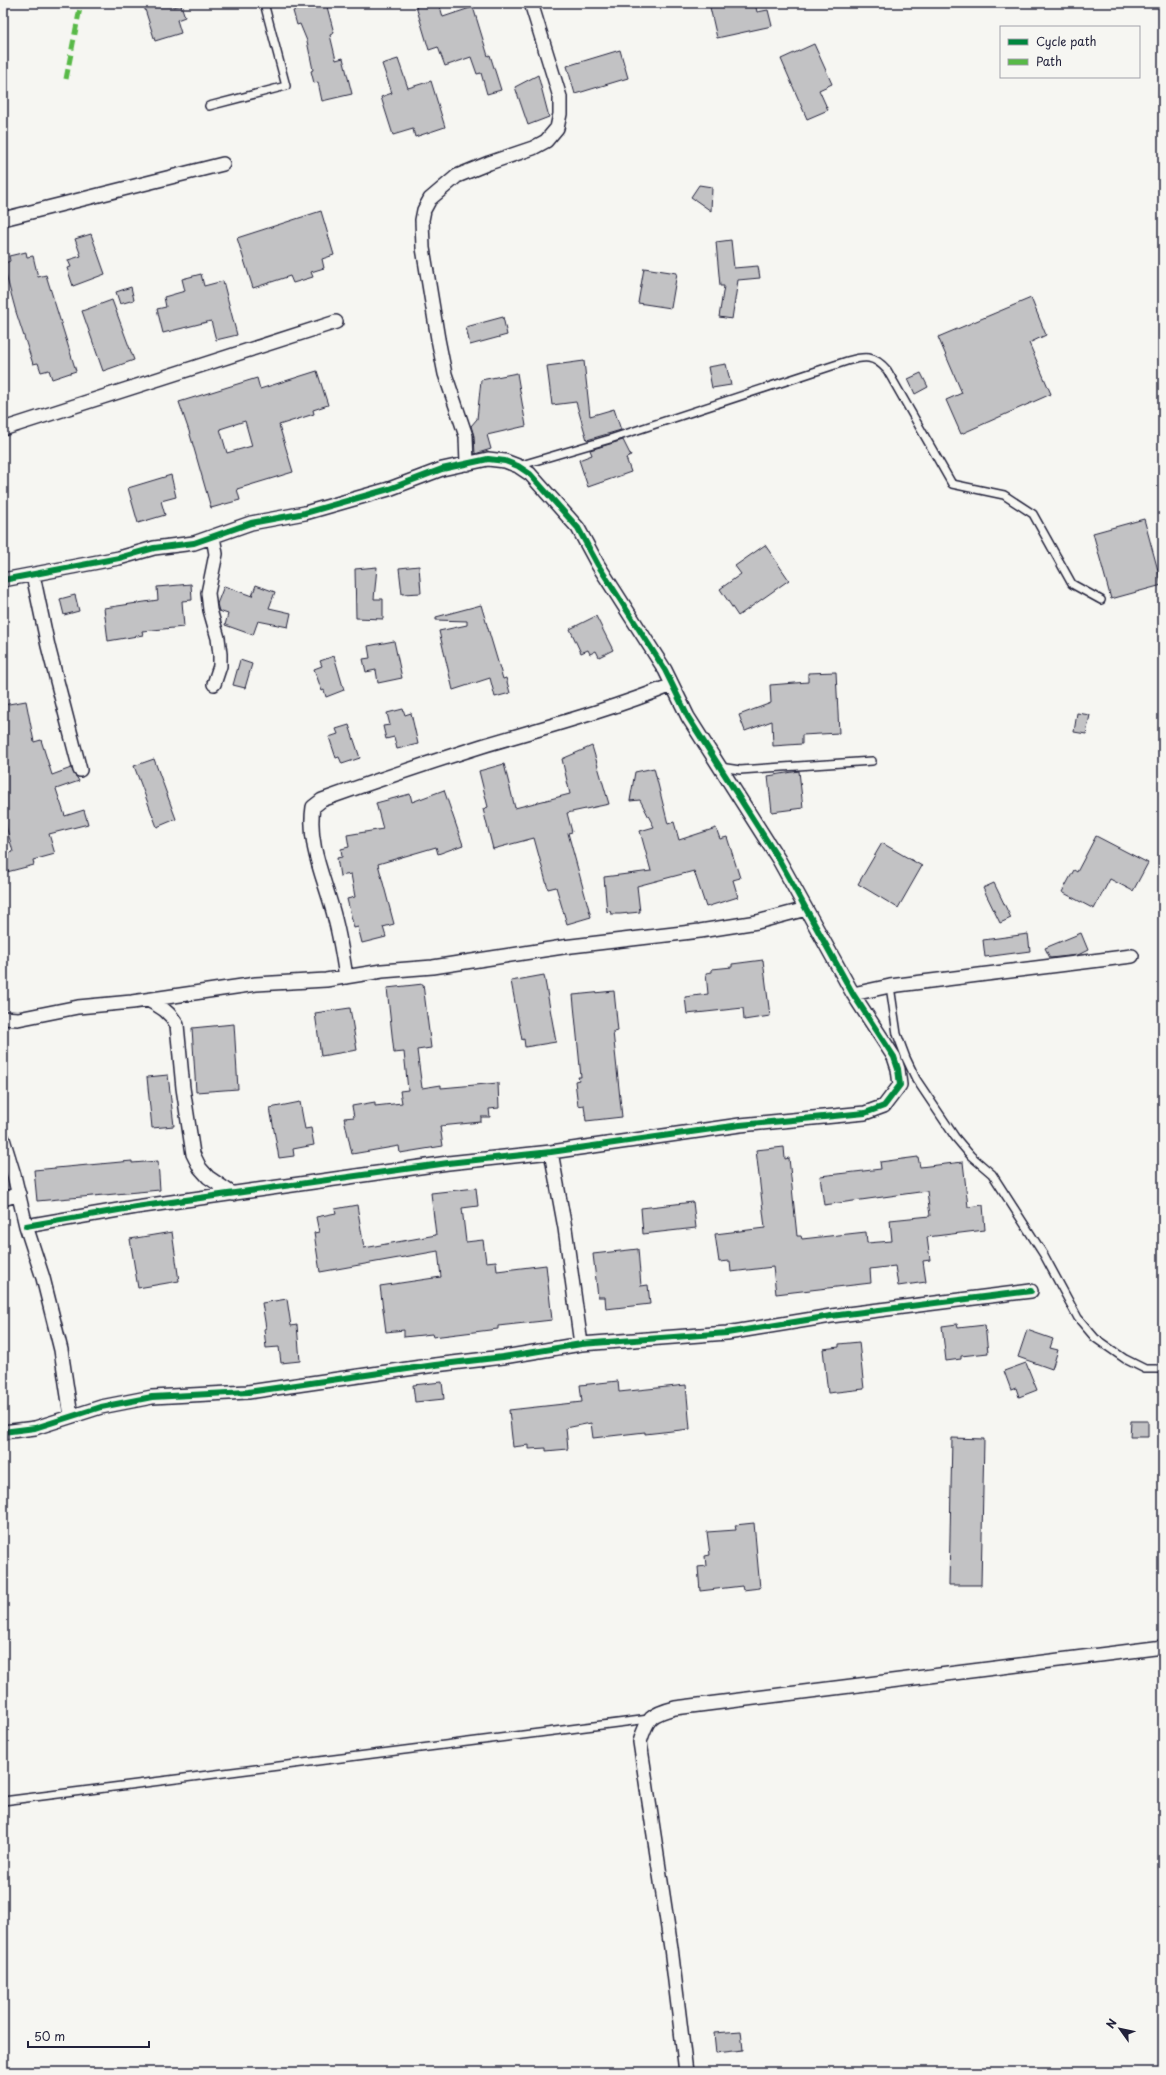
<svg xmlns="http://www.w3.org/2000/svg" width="1166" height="2075" font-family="'Playpen Sans',sans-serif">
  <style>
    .building { fill: #c2c2c4; stroke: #22223b; fill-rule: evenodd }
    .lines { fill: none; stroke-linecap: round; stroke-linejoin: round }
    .service-casing { stroke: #22223b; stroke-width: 10 }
    .minor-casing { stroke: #22223b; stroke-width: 16 }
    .service { stroke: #f6f6f2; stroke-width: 7 }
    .minor { stroke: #f6f6f2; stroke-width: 13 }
    .quiet { stroke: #58b947; stroke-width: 5; stroke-dasharray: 10 5; stroke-linecap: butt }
    .cycleway-casing { stroke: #f6f6f2; stroke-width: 8 }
    .cycleway { stroke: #00873e; stroke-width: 6 }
  </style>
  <rect width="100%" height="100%" fill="#f6f6f2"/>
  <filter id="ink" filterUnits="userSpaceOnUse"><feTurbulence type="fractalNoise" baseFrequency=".025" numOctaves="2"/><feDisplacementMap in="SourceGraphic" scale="8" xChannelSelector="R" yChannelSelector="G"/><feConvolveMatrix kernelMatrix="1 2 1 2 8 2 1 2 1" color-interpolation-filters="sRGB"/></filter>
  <g filter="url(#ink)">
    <path class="building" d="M143 3H172L173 7 181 5 185 17 177 20 181 33 155 41Z
      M301 3H326L334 33 330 35 336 60 343 58 352 94 322 101 318 82 314 83 311 71 313 70 307 41 300 24 297 25 293 11 303 8Z
      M415 3H439L443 17 473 7 488 56 490 55 501 90 487 94 481 73 477 74 471 57 445 66 438 47 429 50Z
      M709 3H755L757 12 768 10 772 26 717 38Z
      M814 44 832 84 819 90 828 110 807 119 781 59Z
      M620 50 628 78 575 94 567 66Z
      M398 59 408 88 431 81 445 127 415 137 413 129 393 135 381 97 392 93 382 64Z
      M538 75 549 117 528 125 515 87Z
      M699 185 712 187 711 211 691 197Z
      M321 211 334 255 322 259 324 268 311 272 313 277 293 283 290 276 253 288 237 238Z
      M91 234 105 274 73 286 67 268 71 267 68 260 81 256 75 239Z
      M731 240 734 268 758 266 760 278 738 280 732 319 719 317 724 286H720L716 242Z
      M26 252 27 257 33 256 38 277 46 275 76 371 52 379 49 370 41 372 38 363 33 364 16 312 3 264 10 261 9 256Z
      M644 268 677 273 671 308 638 303Z
      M201 274 204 286 223 281 237 335 216 340 211 321 163 333 157 309 166 307 164 297 185 291 182 279Z
      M131 287 134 300 120 304 116 292Z
      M1031 298 1046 335 1029 343 1051 394 961 434 946 400 962 393 938 337Z
      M112 300 134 360 103 371 82 311Z
      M503 317 507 335 470 345 466 327Z
      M584 361 590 416 614 409 621 430 587 440 576 402 552 405 547 366Z
      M726 364 731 385 712 388 708 367Z
      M317 371 328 405 313 410 314 414 279 425 293 472 237 489 240 500 211 508 189 431 179 402 257 378 260 389ZM245 421 252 446 227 453 220 429Z
      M517 373 526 426 487 435 491 449 475 454 474 436 471 426 477 419 481 380Z
      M921 373 928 387 915 394 908 379Z
      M623 440 631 456 626 458 631 472 588 487 579 460 592 455 590 450Z
      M171 475 176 497 161 501 165 515 138 523 128 488Z
      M1144 519 1162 585 1111 599 1093 533Z
      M765 545 789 580 738 616 720 589 741 574 735 566Z
      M419 566 421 593 402 594 399 568Z
      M377 567 374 599H383V619L356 618 355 569Z
      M191 584 192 600 182 601 184 627 142 631 143 635 108 641 104 608 158 600 157 587Z
      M256 585 275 592 269 608 291 613 288 627 258 621 253 635 225 625 228 614 219 611 217 604 224 586 252 596Z
      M75 595 79 611 64 615 60 599Z
      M481 605 503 679 506 678 510 693 495 697 490 678 453 690 439 631 467 625V621L436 620V617Z
      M596 616 613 650 599 657 596 651 590 654 588 650 581 653 570 629Z
      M394 641 402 678 378 683 376 670 366 672 363 659 370 658 368 646Z
      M334 656 344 690 326 697 324 690 322 691 314 669 322 666 320 661Z
      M240 660 252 664 245 688 233 685Z
      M836 672 839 733 802 735V744L773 746 772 721 745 731 739 715 771 703 770 685 808 682V673Z
      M26 701 34 742 41 740 52 775 71 768 79 781 56 789 65 816 84 810 88 824 49 834 55 854 33 860 34 865 3 873V855L13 852 3 814V705Z
      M403 709 405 715 411 713 418 744 397 749 394 737 386 739 383 726 390 725 387 713Z
      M1077 713 1090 715 1086 734 1074 732Z
      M349 725 360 758 342 764 339 757 336 758 329 737 338 734 336 729Z
      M592 746 609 804 567 813 572 832 568 833 591 917 567 924 556 887 548 889 534 838 493 849 483 809 488 807 479 771 504 764 515 808 570 794 562 759Z
      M154 759 176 819 157 827 134 766Z
      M654 768 668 824 674 822 679 840 716 828 720 839 727 837 740 878 733 880 738 897 706 907 694 871 637 886 640 912 620 914H611L610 911 607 912 604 877 651 871 640 831 654 827 640 800 630 801 635 772Z
      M799 771 803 808 772 812 768 776Z
      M444 790 463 845 438 854 436 847 378 864 394 924 383 927 386 937 362 943 358 927 354 928 347 899 355 897 351 874 340 876 337 858 342 857 341 849 349 847 347 835 383 829 376 803 410 794 412 802Z
      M1096 836 1148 863 1133 891 1110 879 1094 909 1062 892 1074 870 1077 872Z
      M882 843 922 866 898 908 858 884Z
      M994 883 1011 918 1000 923 983 888Z
      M1081 933 1088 950 1078 955 1050 958 1045 948Z
      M1028 934 1030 951 985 957 983 940Z
      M763 960 770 1016 744 1020 743 1008 687 1014 685 997 708 994 706 973 712 972V969L732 967V964Z
      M544 975 556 1042 525 1047 524 1039 522 1040 511 981Z
      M423 984 431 1048 417 1050 422 1088 441 1085V1088L498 1083 499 1108 489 1109 490 1117H481V1122L440 1126 443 1146 400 1153 399 1146 352 1154 344 1118 354 1117 352 1106 375 1102V1106L402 1103 400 1091 408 1090 404 1052 394 1053 387 988Z
      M614 991 618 1031 613 1032 622 1117 586 1121 584 1105 578 1106 575 1081 579 1080 578 1077H581L573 995Z
      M350 1008 357 1050 321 1056 315 1013Z
      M234 1024 238 1089 196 1092 192 1028Z
      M168 1075 174 1126 152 1128 147 1077Z
      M300 1102 305 1129 311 1128 314 1145 293 1149 294 1156 279 1158 270 1108Z
      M784 1147 785 1159 789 1158 797 1236H801L802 1239 866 1232 867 1243 892 1241 890 1220 930 1216 927 1191 824 1205 820 1176 881 1169 880 1162 918 1157 920 1167 963 1162 968 1207 983 1205 985 1230 927 1237 930 1260 923 1261 926 1282 898 1286 895 1266 870 1269 871 1283 776 1294 773 1267 731 1272 730 1261 719 1262 715 1234 765 1228 756 1150Z
      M132 1161V1163L158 1161 160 1190 37 1201 34 1170Z
      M476 1188 478 1206 462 1208 466 1242 483 1240 486 1262 496 1261 497 1271 546 1265 552 1320 498 1326V1329L433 1337 432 1334 404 1337V1330L386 1332 380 1286 441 1277 438 1251 320 1272 314 1233 319 1232 316 1217 336 1213 335 1209 357 1205 364 1248 436 1235 431 1193Z
      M693 1202 696 1228 643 1234 641 1208Z
      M172 1232 179 1281 138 1288 130 1239Z
      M638 1249 641 1286 648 1285 650 1304 606 1309 605 1297H598L593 1254Z
      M287 1299 291 1326 297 1325 300 1361 281 1363 279 1347 266 1348 264 1329 266 1328 262 1303Z
      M957 1324 958 1328 985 1325 988 1353 961 1356V1359L946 1361 942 1326Z
      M1027 1330 1053 1339 1050 1348 1058 1350 1052 1369 1018 1357Z
      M859 1342 864 1389 828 1393 823 1349 839 1347V1344Z
      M1026 1363 1037 1390 1019 1397 1016 1388 1011 1390 1004 1371Z
      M618 1381 619 1392 686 1385 690 1429 645 1434V1432L593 1438 591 1423 566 1428 568 1449 546 1451V1448L529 1449V1445L513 1447 509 1410 582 1402 580 1385Z
      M442 1382 444 1399 415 1402 413 1385Z
      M1131 1421H1148V1437H1130Z
      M952 1438 984 1439 981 1585H949Z
      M754 1523 760 1588 743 1590 742 1586 700 1591 698 1567 706 1566 705 1556 710 1555 707 1532 736 1530 735 1525Z
      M741 2031 743 2050 716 2053 714 2033Z"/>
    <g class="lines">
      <defs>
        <path id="service" d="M209 106 286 86 264 3
          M518 466 610 439 847 361C865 356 874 355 887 370L952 484 1004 495 1033 514 1072 584 1101 600
          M720 767 740 770 872 761
          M890 986 897 1034 906 1058 916 1079 955 1137 971 1156 992 1174 1044 1255 1078 1318 1095 1338 1125 1359 1145 1369H1163
          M3 1801 649 1719"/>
        <path id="minor" d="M3 219 223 164
          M3 429 336 322
          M467 464 466 436 445 374 438 339 423 248 422 220 424 210 430 199 457 176 489 163 533 148 546 141 557 128 560 114V97L531 3
          M213 537 216 554 208 593 210 610 218 638 220 654V666L214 684
          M33 575 48 646 80 770
          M3 580 119 558 154 548 194 543 251 523 305 513 389 489 442 469 488 459 505 461 518 466 530 474 578 528 598 565 665 670 688 717 779 860 853 994 894 1057 898 1069 900 1085 884 1106 865 1113 740 1125 551 1152 448 1163 136 1207 26 1226
          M346 977C343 957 340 938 335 919 326 881 307 847 313 807L322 800C375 781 428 763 482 746 546 727 610 710 672 685
          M853 994 890 986 1132 956
          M148 1000C161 1007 170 1012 177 1025L183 1088 193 1154 200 1168 208 1177 233 1194
          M3 1018 18 1019 78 1007 132 1002 256 984 326 980 382 971 433 967 563 947 700 931 757 922 806 909
          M3 1139 14 1175 26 1226 43 1278 61 1350 71 1416
          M551 1152 565 1228 581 1344
          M3 1199 19 1194
          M3 1432 35 1428 101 1407 152 1397 248 1392 435 1365 503 1357 581 1344 727 1333 831 1316 1031 1291
          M686 2072 671 1948 640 1742C647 1718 651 1714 675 1708L1163 1647"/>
      </defs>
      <use href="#service" class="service-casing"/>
      <use href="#minor" class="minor-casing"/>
      <use href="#service" class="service"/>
      <use href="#minor" class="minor"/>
      <path class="quiet" d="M66 79 81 3"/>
      <defs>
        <path id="cycleway" d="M3 580 119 558 154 548 194 543 251 523 305 513 389 489 442 469 488 459 505 461 518 466 530 474 578 528 598 565 665 670 688 717 779 860 853 994 894 1057 898 1069 900 1085 884 1106 865 1113 740 1125 551 1152 448 1163 136 1207 26 1226
          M3 1432 35 1428 101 1407 152 1397 248 1392 435 1365 503 1357 581 1344 727 1333 831 1316 1031 1291"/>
      </defs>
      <use href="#cycleway" class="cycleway-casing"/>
      <use href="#cycleway" class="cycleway"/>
    </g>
  </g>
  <rect width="1166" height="2075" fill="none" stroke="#f6f6f2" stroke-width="16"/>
  <rect x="8" y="8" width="1150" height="2059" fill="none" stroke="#22223b" stroke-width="1.5" filter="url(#ink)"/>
  <rect x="1000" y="26" width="140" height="52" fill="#f6f6f2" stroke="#a1a1a9"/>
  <rect x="1008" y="39" width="20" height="6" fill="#00873e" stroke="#a1a1a9"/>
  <text x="1036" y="46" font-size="12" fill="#22223b">Cycle path</text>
  <rect x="1008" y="59" width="20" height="6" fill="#58b947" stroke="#a1a1a9"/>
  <text x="1036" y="66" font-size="12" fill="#22223b">Path</text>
  <g transform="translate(1120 2029) rotate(303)" stroke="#f6f6f2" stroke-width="3" paint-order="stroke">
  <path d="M0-3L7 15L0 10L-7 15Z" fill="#22223b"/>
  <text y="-6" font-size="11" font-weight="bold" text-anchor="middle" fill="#22223b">N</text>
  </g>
  <path d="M28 2041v6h121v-6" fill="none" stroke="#22223b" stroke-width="2"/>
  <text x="34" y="2041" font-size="12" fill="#22223b" stroke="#f6f6f2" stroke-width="3" paint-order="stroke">50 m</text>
</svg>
